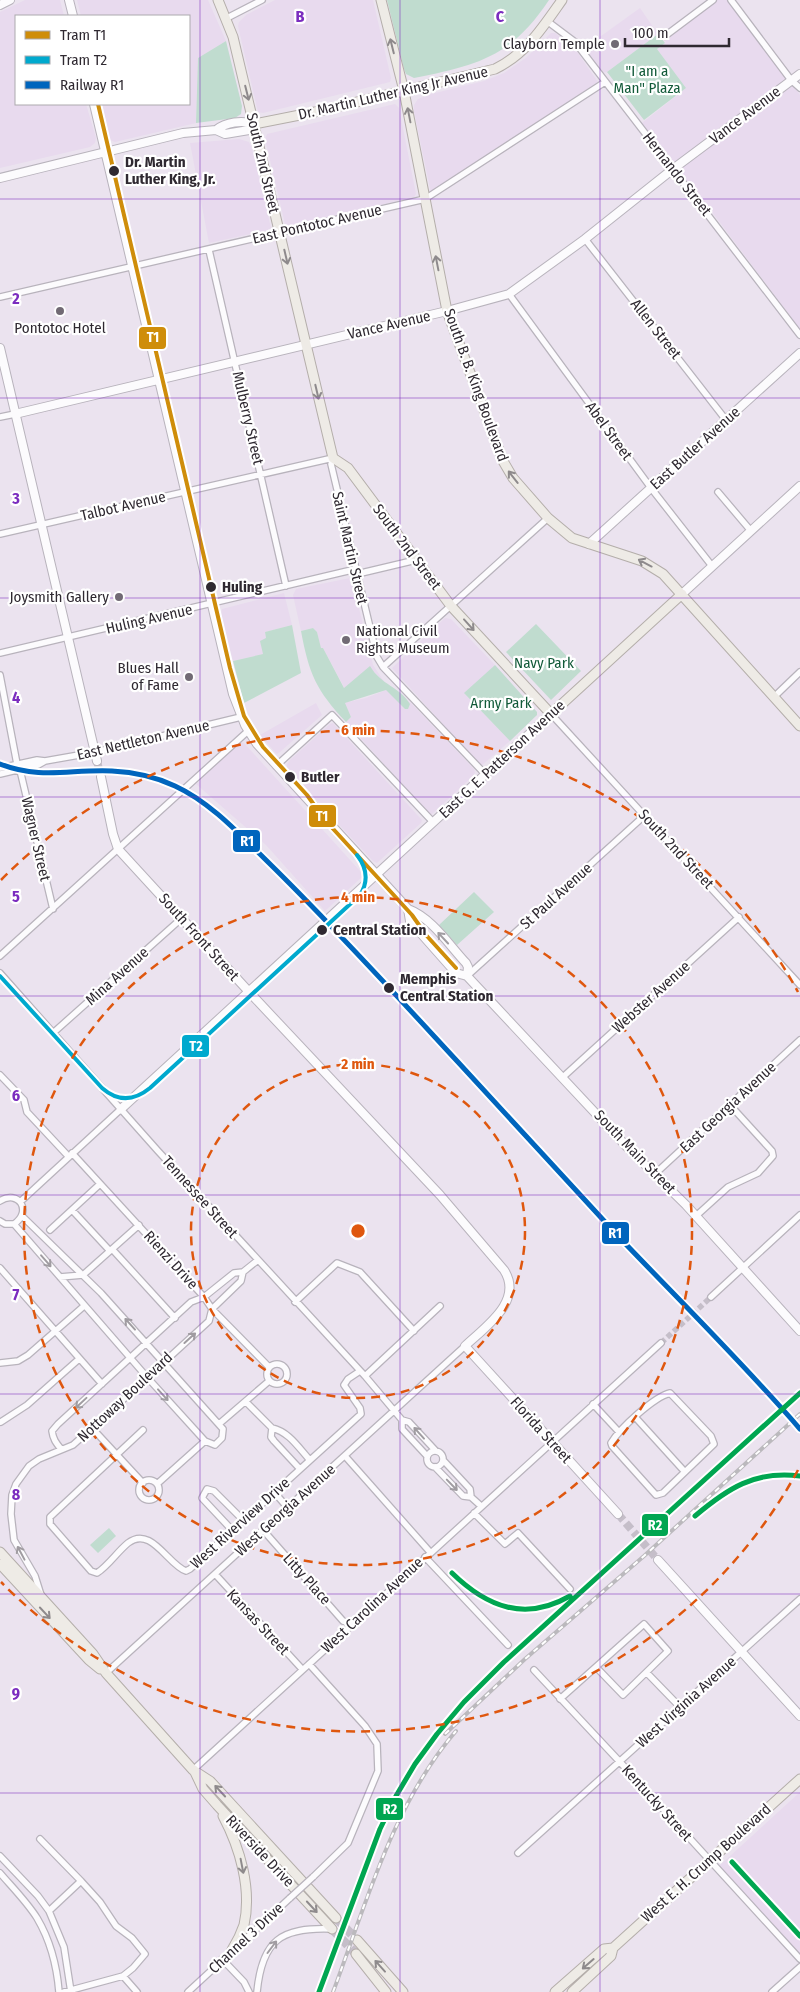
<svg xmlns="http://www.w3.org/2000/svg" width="800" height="1992" font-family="'Fira Sans Condensed',sans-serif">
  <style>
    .built { fill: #e8daee }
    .green { fill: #c0dccf }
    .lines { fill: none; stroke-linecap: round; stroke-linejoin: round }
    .street-tunnel { stroke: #c5bec9; stroke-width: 5.5; stroke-dasharray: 5.5 3; stroke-linecap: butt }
    .secondary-tunnel { stroke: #c5bec9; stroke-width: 8; stroke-dasharray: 8 4; stroke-linecap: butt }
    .primary-tunnel { stroke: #c5bec9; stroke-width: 9; stroke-dasharray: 9 4.5; stroke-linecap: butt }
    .street-casing { stroke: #b8b3bc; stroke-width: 8 }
    .secondary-casing { stroke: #b8b3bc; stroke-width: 10 }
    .primary-casing { stroke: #b4aeaa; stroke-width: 11 }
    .street { stroke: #fcfbfd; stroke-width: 5.5 }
    .secondary { stroke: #fcfbfd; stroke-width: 8 }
    .primary { stroke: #eeebe6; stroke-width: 9 }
    .tram { stroke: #bbb9bd; stroke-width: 1 }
    .rail-casing { stroke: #bbb9bd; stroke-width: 4 }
    .rail { stroke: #fff; stroke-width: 2; stroke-dasharray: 5.5; stroke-linecap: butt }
    .street-bridge-casing { stroke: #b8b3bc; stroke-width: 8; stroke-linecap: butt }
    .street-bridge { stroke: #fcfbfd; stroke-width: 5.5 }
    .rail-1-casing { stroke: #fff; stroke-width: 9 }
    .rail-2-casing { stroke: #fff; stroke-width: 9 }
    .rail-1 { stroke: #0065bd; stroke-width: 5 }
    .rail-2 { stroke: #00a651; stroke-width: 5 }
    .tram-1-casing { stroke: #fff; stroke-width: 8 }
    .tram-2-casing { stroke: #fff; stroke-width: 8 }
    .tram-1 { stroke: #cf8d0a; stroke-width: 4 }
    .tram-2 { stroke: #00a9ce; stroke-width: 4 }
    .oneway { stroke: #8e8a8c }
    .oneway2 { stroke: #a09ca1 }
    .grid { fill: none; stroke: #7b2cbf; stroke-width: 1; stroke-opacity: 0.55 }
    .ring { fill: none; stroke: #df570e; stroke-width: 2.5; stroke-dasharray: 9 6 }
    .poi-dot { fill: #716a74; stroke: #fff; stroke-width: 2 }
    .stop-dot { fill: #2f2931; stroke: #fff; stroke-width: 2 }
    .labels { text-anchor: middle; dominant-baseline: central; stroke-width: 4.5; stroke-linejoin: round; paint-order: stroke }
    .poi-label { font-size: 15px; fill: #2f2931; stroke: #fff; text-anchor: end }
    .park-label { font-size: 15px; fill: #125a39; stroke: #fff }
    .street-label { font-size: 15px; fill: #2f2931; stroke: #fff }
    .stop-label { font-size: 15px; font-weight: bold; fill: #2f2931; stroke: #fff; text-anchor: start }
    .grid-label { font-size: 16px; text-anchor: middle; font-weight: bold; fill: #7b2cbf; stroke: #fff; stroke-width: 4.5; stroke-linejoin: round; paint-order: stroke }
    .centre { fill: #df570e; stroke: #fff; stroke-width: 2.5 }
    .ring-label { font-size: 15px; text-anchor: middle; font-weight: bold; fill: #df570e; stroke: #fff; stroke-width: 4.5; stroke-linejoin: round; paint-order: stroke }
    .line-badge { stroke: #fff; stroke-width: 2 }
    .badge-label { font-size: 14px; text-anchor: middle; font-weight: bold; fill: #fff }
  </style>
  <rect width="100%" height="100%" fill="#ebe3ef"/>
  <path class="built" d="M25 0H60L64 16H16V104H86L96 138 95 143 90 147 0 168V12Z
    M77 0H208L226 41 198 58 196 123 115 142 110 140 102 104H189V16H81Z
    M275 0H373L391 78 390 82 263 113 258 112 238 26 239 22 246 15Z
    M715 0H729L789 80 674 166 642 123 686 88 657 49 665 43 667 37Z
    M640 8 658 34 607 72 600 73 583 49Z
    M551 33H555L575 49 598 82 431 193 414 111V105L418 99 431 94 484 81 504 73 527 57Z
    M792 84 800 95V329L709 208 678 171Z
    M395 104 399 108 416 194 414 197 289 226 285 224 265 139 267 134Z
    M239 139 249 142 252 149 271 228 269 230 209 243 190 143Z
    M350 578 352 580 373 665 385 683 374 672 361 675 345 689 323 648 321 649 317 632 313 628 301 631 293 595 296 589Z
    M284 593 292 625 265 632 266 638 263 654 233 661 221 614 222 609Z
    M445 618 451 619 495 665 465 694 510 741 481 766 392 668Z
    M386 690 410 704 407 699 474 769 475 773 472 777 432 814H429L346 722 351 717 344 703 366 698Z
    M316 703 322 715 280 752 277 754 275 752 260 735Z
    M333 723 422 820 421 823 377 863 373 861 287 769V764L290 760 330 724Z
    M240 742 244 743 361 872 362 877 325 911 266 845 196 784 200 781 199 779Z
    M800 1792V1955L718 1867Z"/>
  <path class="green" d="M387 0H549C511 57 478 65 414 78L406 74 404 69Z
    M658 34 665 43 657 49 686 88 644 120 607 72Z
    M226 41 242 106 241 114 235 118 196 123 198 58Z
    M536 624 581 671 551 700 506 652Z
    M292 625 301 673 244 703 233 661 263 654 260 641 266 638 265 632Z
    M313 628 317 632 321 648H323L344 688 370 666C381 685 400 687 410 704L408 709H405L386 690 345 703 351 717 346 722C316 690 309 674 301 631Z
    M495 665 537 712V715L510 741 464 693Z
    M474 892 494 912 457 945 439 925Z
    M109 1528 116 1536 98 1553 90 1545Z"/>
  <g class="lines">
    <path class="street-tunnel" d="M661 1343 711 1297"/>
    <path class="secondary-tunnel" d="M97 761 101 777
      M618 1514 658 1560"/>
    <path class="primary-tunnel" d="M336 1918 357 1940
      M332 1929 356 1954"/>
    <defs>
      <path id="street" d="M731 0 791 80 800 88
        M227 18 262 0
        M547 21 575 42 800 335
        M665 36 713 0
        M585 239 726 420
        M209 250 286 586
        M509 294 651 488 712 566
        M0 297 425 199 605 82
        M0 417 15 414
        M718 492 751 531
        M0 534 333 458 331 464 377 657 383 667 485 774
        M357 574 416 560
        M0 653 356 569
        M383 667 548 518
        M0 675 17 764
        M775 696 800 672
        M551 714 800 985
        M276 766 332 715 433 822
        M0 768 37 760 45 761
        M20 770 53 909
        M0 774 38 765 45 761 96 752 241 717
        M0 956 248 731
        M0 973 158 1151 365 1376 402 1420V1429L427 1456
        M467 976 644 816
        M53 1033 182 918
        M0 1075 24 1100 27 1112 69 1157
        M563 1077 739 917
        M72 1153 204 1297 212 1309 269 1367
        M656 1173 800 1040
        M0 1201C18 1189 33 1211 14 1224H5L0 1221
        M20 1202 121 1109
        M72 1210 110 1251
        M696 1216 728 1187 758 1173 773 1156 772 1151 730 1105
        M14 1224 146 1376 205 1441 215 1445 222 1438 223 1429 101 1293 22 1216
        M50 1230 100 1184
        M112 1249 175 1318
        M0 1268 102 1384
        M243 1272 258 1260
        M60 1277 83 1275 139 1225
        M711 1297 800 1215
        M295 1302 337 1263 360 1272 414 1331
        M0 1363 18 1361 28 1355 84 1306
        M267 1374a10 10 0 1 1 20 0a10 10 0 1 1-20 0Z
        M365 1376 440 1306
        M670 1393 711 1436 714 1444 663 1493 656 1495 612 1446 611 1443C620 1428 654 1397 670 1393Z
        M246 1402 272 1428 271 1437 274 1441 300 1469
        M593 1404 619 1432
        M636 1418 685 1472
        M402 1420 409 1422 435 1450
        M1 1422 27 1405 79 1359
        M219 1424 269 1381
        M92 1428 143 1483
        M272 1428C289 1432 298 1447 309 1459
        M143 1430 50 1517V1524L91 1571 97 1573C109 1565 117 1552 128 1543 151 1525 168 1565 186 1571L190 1569 361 1414 360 1408 344 1385 348 1379 360 1371
        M427 1459a8 8 0 1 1 16 0a8 8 0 1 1-16 0Z
        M345 1456 430 1552
        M443 1460 470 1489 471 1497 481 1506
        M435 1467 463 1496 471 1497
        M139 1490a10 10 0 1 1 20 0a10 10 0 1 1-20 0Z
        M157 1484 205 1441
        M274 1492 288 1508
        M474 1513 505 1544 518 1533 570 1589
        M232 1530 202 1498 207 1489 214 1491 243 1520
        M263 1530 343 1621 353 1624
        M425 1557 508 1645
        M215 1574 302 1669
        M41 1595 35 1576 14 1540 11 1514 12 1495 16 1484 29 1466 39 1459 73 1445 92 1428 209 1321 212 1309 241 1281 243 1272 234 1273 204 1297 191 1302 58 1424 52 1431C53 1439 56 1443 61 1449
        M309 1664 365 1726 377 1744 378 1771 348 1843 313 1877
        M534 1670 620 1762 800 1959
        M106 1673 465 1346
        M647 1673 680 1707
        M560 1699 644 1624 668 1651 623 1695 596 1667
        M193 1770 661 1343
        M40 1839 81 1881 100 1902 116 1926 132 1938 145 1954 133 1968 123 1976 64 1992
        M518 1853 800 1599
        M0 1856 38 1896 49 1911 64 1947 71 1992
        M0 1873C12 1887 27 1902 37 1918 50 1940 57 1967 59 1992
        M49 1911 81 1881
        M222 1959 244 1982 249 1992
        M123 1976 137 1992
        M188 1992 290 1898
        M257 1992C262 1940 281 1927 332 1929
        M772 1992 800 1967"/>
      <path id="secondary" d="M69 0 73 16
        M0 5 10 0
        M94 104 233 694 245 725 257 744 408 909C432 918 449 945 466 963L468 967 467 976
        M216 130C226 122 242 120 254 124
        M0 178 183 133 216 130 225 134 249 130 254 124
        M0 348 97 761
        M15 414 447 311 509 294 585 239 673 169 800 74
        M589 544 800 353
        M682 594 800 486
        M101 777 113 834 118 849 251 994 440 1195 504 1270C524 1301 485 1327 465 1346L618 1514
        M408 909 410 921 456 973 467 976 628 1148 686 1205 800 1331
        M121 1109 551 714
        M658 1560 800 1716"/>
      <path id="primary" d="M218 0 233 37 333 458 348 468 451 606 551 714 682 594
        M381 0 404 91 447 311 503 461 513 478 548 518 572 538 642 561 663 574 800 726
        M254 124 315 112 495 69C526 54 543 27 562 0
        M0 1552 93 1654 106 1673 193 1770 210 1781 336 1918
        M0 1564 89 1660 100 1669
        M194 1770 203 1789 217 1805 332 1929
        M223 1816C240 1848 252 1889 244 1925 241 1934 237 1942 232 1950
        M357 1940 403 1992
        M356 1954 386 1992
        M555 1992 604 1949 613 1948 800 1779
        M572 1992 611 1956 613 1948"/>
    </defs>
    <use href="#street" class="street-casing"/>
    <use href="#secondary" class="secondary-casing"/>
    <use href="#primary" class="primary-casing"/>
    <use href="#street" class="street"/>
    <use href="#secondary" class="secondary"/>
    <use href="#primary" class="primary"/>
    <path class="tram" d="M412 915 426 935 456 968"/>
    <defs>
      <path id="rail" d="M714 1500C740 1482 767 1472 800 1476
        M452 1573C488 1607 525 1622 571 1595
        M445 1734 525 1659 644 1556 800 1414
        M732 1862 800 1936
        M319 1992 380 1829 396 1796 415 1764 437 1734 464 1702 504 1662 800 1393
        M333 1992C366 1904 393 1804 456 1731"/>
    </defs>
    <use href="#rail" class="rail-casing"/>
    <use href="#rail" class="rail"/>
    <defs>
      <path id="street-bridge" d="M290 1898 313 1877"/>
    </defs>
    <use href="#street-bridge" class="street-bridge-casing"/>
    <use href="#street-bridge" class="street-bridge"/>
    <defs>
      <path id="rail-1" d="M0 764C42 780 70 769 112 771 133 772 156 777 175 786 212 803 242 837 271 865 335 928 396 995 457 1061 511 1119 564 1178 618 1236 679 1300 742 1362 800 1429"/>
      <path id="rail-2" d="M695 1516C727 1489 755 1470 800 1476
        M452 1573C487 1607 525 1622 570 1596
        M732 1862 800 1936
        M319 1992 380 1829 396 1796 415 1764 437 1734 464 1702 504 1662 800 1393"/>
    </defs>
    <use href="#rail-1" class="rail-1-casing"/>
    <use href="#rail-2" class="rail-2-casing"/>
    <use href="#rail-1" class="rail-1"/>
    <use href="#rail-2" class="rail-2"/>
    <defs>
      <path id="tram-1" d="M98 104 230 668 244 716 263 747 307 795 325 820 412 915 426 935 456 968"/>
      <path id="tram-2" d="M0 976 102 1088C118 1102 134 1101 150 1088L360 895C369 881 367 868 357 855"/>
    </defs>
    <use href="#tram-1" class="tram-1-casing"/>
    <use href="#tram-2" class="tram-2-casing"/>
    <use href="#tram-1" class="tram-1"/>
    <use href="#tram-2" class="tram-2"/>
  </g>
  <defs><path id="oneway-shaft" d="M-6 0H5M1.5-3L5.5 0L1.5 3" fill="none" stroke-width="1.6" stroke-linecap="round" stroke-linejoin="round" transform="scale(1.25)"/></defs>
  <g class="oneway">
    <use href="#oneway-shaft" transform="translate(392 46) rotate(-104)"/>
    <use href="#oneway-shaft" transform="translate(247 93) rotate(76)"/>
    <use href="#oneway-shaft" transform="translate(409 115) rotate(-101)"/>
    <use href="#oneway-shaft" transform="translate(286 257) rotate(77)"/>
    <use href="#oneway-shaft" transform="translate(437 263) rotate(-101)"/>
    <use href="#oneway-shaft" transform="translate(317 392) rotate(77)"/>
    <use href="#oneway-shaft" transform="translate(513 477) rotate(-128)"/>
    <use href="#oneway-shaft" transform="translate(645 563) rotate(-152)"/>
    <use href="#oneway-shaft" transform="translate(469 625) rotate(48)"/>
    <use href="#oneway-shaft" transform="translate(45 1613) rotate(47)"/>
    <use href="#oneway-shaft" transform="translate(220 1791) rotate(-133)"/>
    <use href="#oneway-shaft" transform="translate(242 1866) rotate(79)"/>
    <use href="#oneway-shaft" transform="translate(312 1907) rotate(47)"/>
    <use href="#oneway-shaft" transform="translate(588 1964) rotate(139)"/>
    <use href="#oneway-shaft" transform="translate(380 1966) rotate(-132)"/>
  </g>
  <g class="oneway2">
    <use href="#oneway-shaft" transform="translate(443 938) rotate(-133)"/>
    <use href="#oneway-shaft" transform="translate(46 1261) rotate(49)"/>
    <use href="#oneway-shaft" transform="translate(130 1324) rotate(-132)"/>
    <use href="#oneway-shaft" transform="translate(190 1338) rotate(-42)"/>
    <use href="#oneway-shaft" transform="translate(163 1395) rotate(48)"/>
    <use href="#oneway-shaft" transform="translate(81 1403) rotate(137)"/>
    <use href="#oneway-shaft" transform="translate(419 1433) rotate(-132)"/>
    <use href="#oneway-shaft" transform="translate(452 1485) rotate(46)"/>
    <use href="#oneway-shaft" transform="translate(21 1553) rotate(-118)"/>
    <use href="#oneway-shaft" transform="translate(272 1947) rotate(-53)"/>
  </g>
  <path class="grid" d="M200 0V1992M400 0V1992M600 0V1992M0 199H800M0 398H800M0 598H800M0 797H800M0 996H800M0 1195H800M0 1394H800M0 1594H800M0 1793H800"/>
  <g class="ring">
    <circle cx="358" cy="1231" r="167"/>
    <circle cx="358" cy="1231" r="334"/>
    <path d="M798 1470A501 501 0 0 1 1 1582M1 880A501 501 0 0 1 798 992"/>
  </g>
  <g class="poi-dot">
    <circle cx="615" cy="44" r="5"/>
    <circle cx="60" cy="311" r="5"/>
    <circle cx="119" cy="597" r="5"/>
    <circle cx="346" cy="640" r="5"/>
    <circle cx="189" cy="677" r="5"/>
  </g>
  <g class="stop-dot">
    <circle cx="114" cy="171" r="6"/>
    <circle cx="211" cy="587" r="6"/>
    <circle cx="290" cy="777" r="6"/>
    <circle cx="322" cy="930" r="6"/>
    <circle cx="389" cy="988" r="6"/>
  </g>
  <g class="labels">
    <g class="poi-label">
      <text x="605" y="44">Clayborn Temple</text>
      <text x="60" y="328" text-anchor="middle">Pontotoc Hotel</text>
      <text x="109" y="597">Joysmith Gallery</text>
      <text x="356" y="631" text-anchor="start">National Civil<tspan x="356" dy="17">Rights Museum</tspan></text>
      <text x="179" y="668">Blues Hall<tspan x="179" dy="17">of Fame</tspan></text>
    </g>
    <g class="park-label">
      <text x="647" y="71">"I am a<tspan x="647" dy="17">Man" Plaza</tspan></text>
      <text x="544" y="663">Navy Park</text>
      <text x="501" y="703">Army Park</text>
    </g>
    <g class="street-label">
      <text transform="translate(393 93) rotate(-13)">Dr. Martin Luther King Jr Avenue</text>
      <text transform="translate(745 115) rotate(-37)">Vance Avenue</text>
      <text transform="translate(263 163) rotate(77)">South 2nd Street</text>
      <text transform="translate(677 174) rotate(52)">Hernando Street</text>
      <text transform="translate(317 224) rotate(-13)">East Pontotoc Avenue</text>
      <text transform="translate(389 325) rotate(-13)">Vance Avenue</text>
      <text transform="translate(656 329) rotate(52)">Allen Street</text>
      <text transform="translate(476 385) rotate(70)">South B. B. King Boulevard</text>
      <text transform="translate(248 418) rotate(77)">Mulberry Street</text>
      <text transform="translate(609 431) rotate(54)">Abel Street</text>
      <text transform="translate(695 448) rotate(-42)">East Butler Avenue</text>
      <text transform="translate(123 506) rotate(-13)">Talbot Avenue</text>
      <text transform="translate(407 547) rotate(53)">South 2nd Street</text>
      <text transform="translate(350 548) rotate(77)">Saint Martin Street</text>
      <text transform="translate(149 619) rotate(-13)">Huling Avenue</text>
      <text transform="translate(143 740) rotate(-13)">East Nettleton Avenue</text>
      <text transform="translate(502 759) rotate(-43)">East G. E. Patterson Avenue</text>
      <text transform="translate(36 839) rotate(77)">Wagner Street</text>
      <text transform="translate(676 849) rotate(47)">South 2nd Street</text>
      <text transform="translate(556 896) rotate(-42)">St Paul Avenue</text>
      <text transform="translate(199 937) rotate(48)">South Front Street</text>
      <text transform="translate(117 976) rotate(-42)">Mina Avenue</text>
      <text transform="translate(651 997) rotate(-42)">Webster Avenue</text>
      <text transform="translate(728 1107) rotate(-43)">East Georgia Avenue</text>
      <text transform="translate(635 1152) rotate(46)">South Main Street</text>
      <text transform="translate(200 1197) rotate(48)">Tennessee Street</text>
      <text transform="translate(171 1260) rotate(48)">Rienzi Drive</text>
      <text transform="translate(125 1397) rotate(-43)">Nottoway Boulevard</text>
      <text transform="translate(541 1430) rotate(48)">Florida Street</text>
      <text transform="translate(285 1510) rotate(-42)">West Georgia Avenue</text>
      <text transform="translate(240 1523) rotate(-42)">West Riverview Drive</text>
      <text transform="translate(307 1579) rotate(48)">Litty Place</text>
      <text transform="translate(372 1605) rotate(-43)">West Carolina Avenue</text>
      <text transform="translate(258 1622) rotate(47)">Kansas Street</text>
      <text transform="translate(686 1702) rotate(-42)">West Virginia Avenue</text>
      <text transform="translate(657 1803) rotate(48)">Kentucky Street</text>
      <text transform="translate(260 1851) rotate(47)">Riverside Drive</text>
      <text transform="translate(706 1863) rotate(-42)">West E. H. Crump Boulevard</text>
      <text transform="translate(246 1938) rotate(-43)">Channel 3 Drive</text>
    </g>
    <g class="stop-label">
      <text x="125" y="162">Dr. Martin<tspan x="125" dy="17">Luther King, Jr.</tspan></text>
      <text x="222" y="587">Huling</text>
      <text x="301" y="777">Butler</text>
      <text x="333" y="930">Central Station</text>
      <text x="400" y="979">Memphis<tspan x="400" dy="17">Central Station</tspan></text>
    </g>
  </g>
  <g class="grid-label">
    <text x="300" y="22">B</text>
    <text x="500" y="22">C</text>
    <text x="16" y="304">2</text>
    <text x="16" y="504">3</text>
    <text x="16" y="703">4</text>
    <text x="16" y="902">5</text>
    <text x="16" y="1101">6</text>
    <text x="16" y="1300">7</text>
    <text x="16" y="1500">8</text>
    <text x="16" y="1699">9</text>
  </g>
  <circle cx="358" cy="1231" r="8" class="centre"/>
  <g class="ring-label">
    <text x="358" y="735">6 min</text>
    <text x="358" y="902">4 min</text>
    <text x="358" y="1069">2 min</text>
  </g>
  <g class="line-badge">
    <rect x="138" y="326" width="29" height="24" rx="5" fill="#cf8d0a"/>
    <rect x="308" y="804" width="29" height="24" rx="5" fill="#cf8d0a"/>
    <rect x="232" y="829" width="29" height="24" rx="5" fill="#0065bd"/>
    <rect x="181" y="1034" width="29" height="24" rx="5" fill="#00a9ce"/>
    <rect x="601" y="1221" width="29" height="24" rx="5" fill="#0065bd"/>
    <rect x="641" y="1513" width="28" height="24" rx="5" fill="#00a651"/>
    <rect x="375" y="1797" width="29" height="24" rx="5" fill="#00a651"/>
  </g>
  <g class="badge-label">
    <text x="153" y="342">T1</text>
    <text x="322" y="821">T1</text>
    <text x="247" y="846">R1</text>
    <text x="196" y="1051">T2</text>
    <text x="615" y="1238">R1</text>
    <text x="655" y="1530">R2</text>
    <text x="390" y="1814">R2</text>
  </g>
  <rect x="15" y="15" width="175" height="90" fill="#ffffff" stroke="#aca9ad"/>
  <rect x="25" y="31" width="25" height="8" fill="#cf8d0a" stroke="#aca9ad"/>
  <text x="60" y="40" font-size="15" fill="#2f2931">Tram T1</text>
  <rect x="25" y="56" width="25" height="8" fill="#00a9ce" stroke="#aca9ad"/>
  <text x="60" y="65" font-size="15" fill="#2f2931">Tram T2</text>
  <rect x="25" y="81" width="25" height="8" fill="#0065bd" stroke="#aca9ad"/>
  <text x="60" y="90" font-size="15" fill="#2f2931">Railway R1</text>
  <path d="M625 38v8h104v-8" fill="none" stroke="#2f2931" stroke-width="2.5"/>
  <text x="632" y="38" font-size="15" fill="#2f2931" stroke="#ffffff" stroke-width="4" paint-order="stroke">100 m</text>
</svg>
